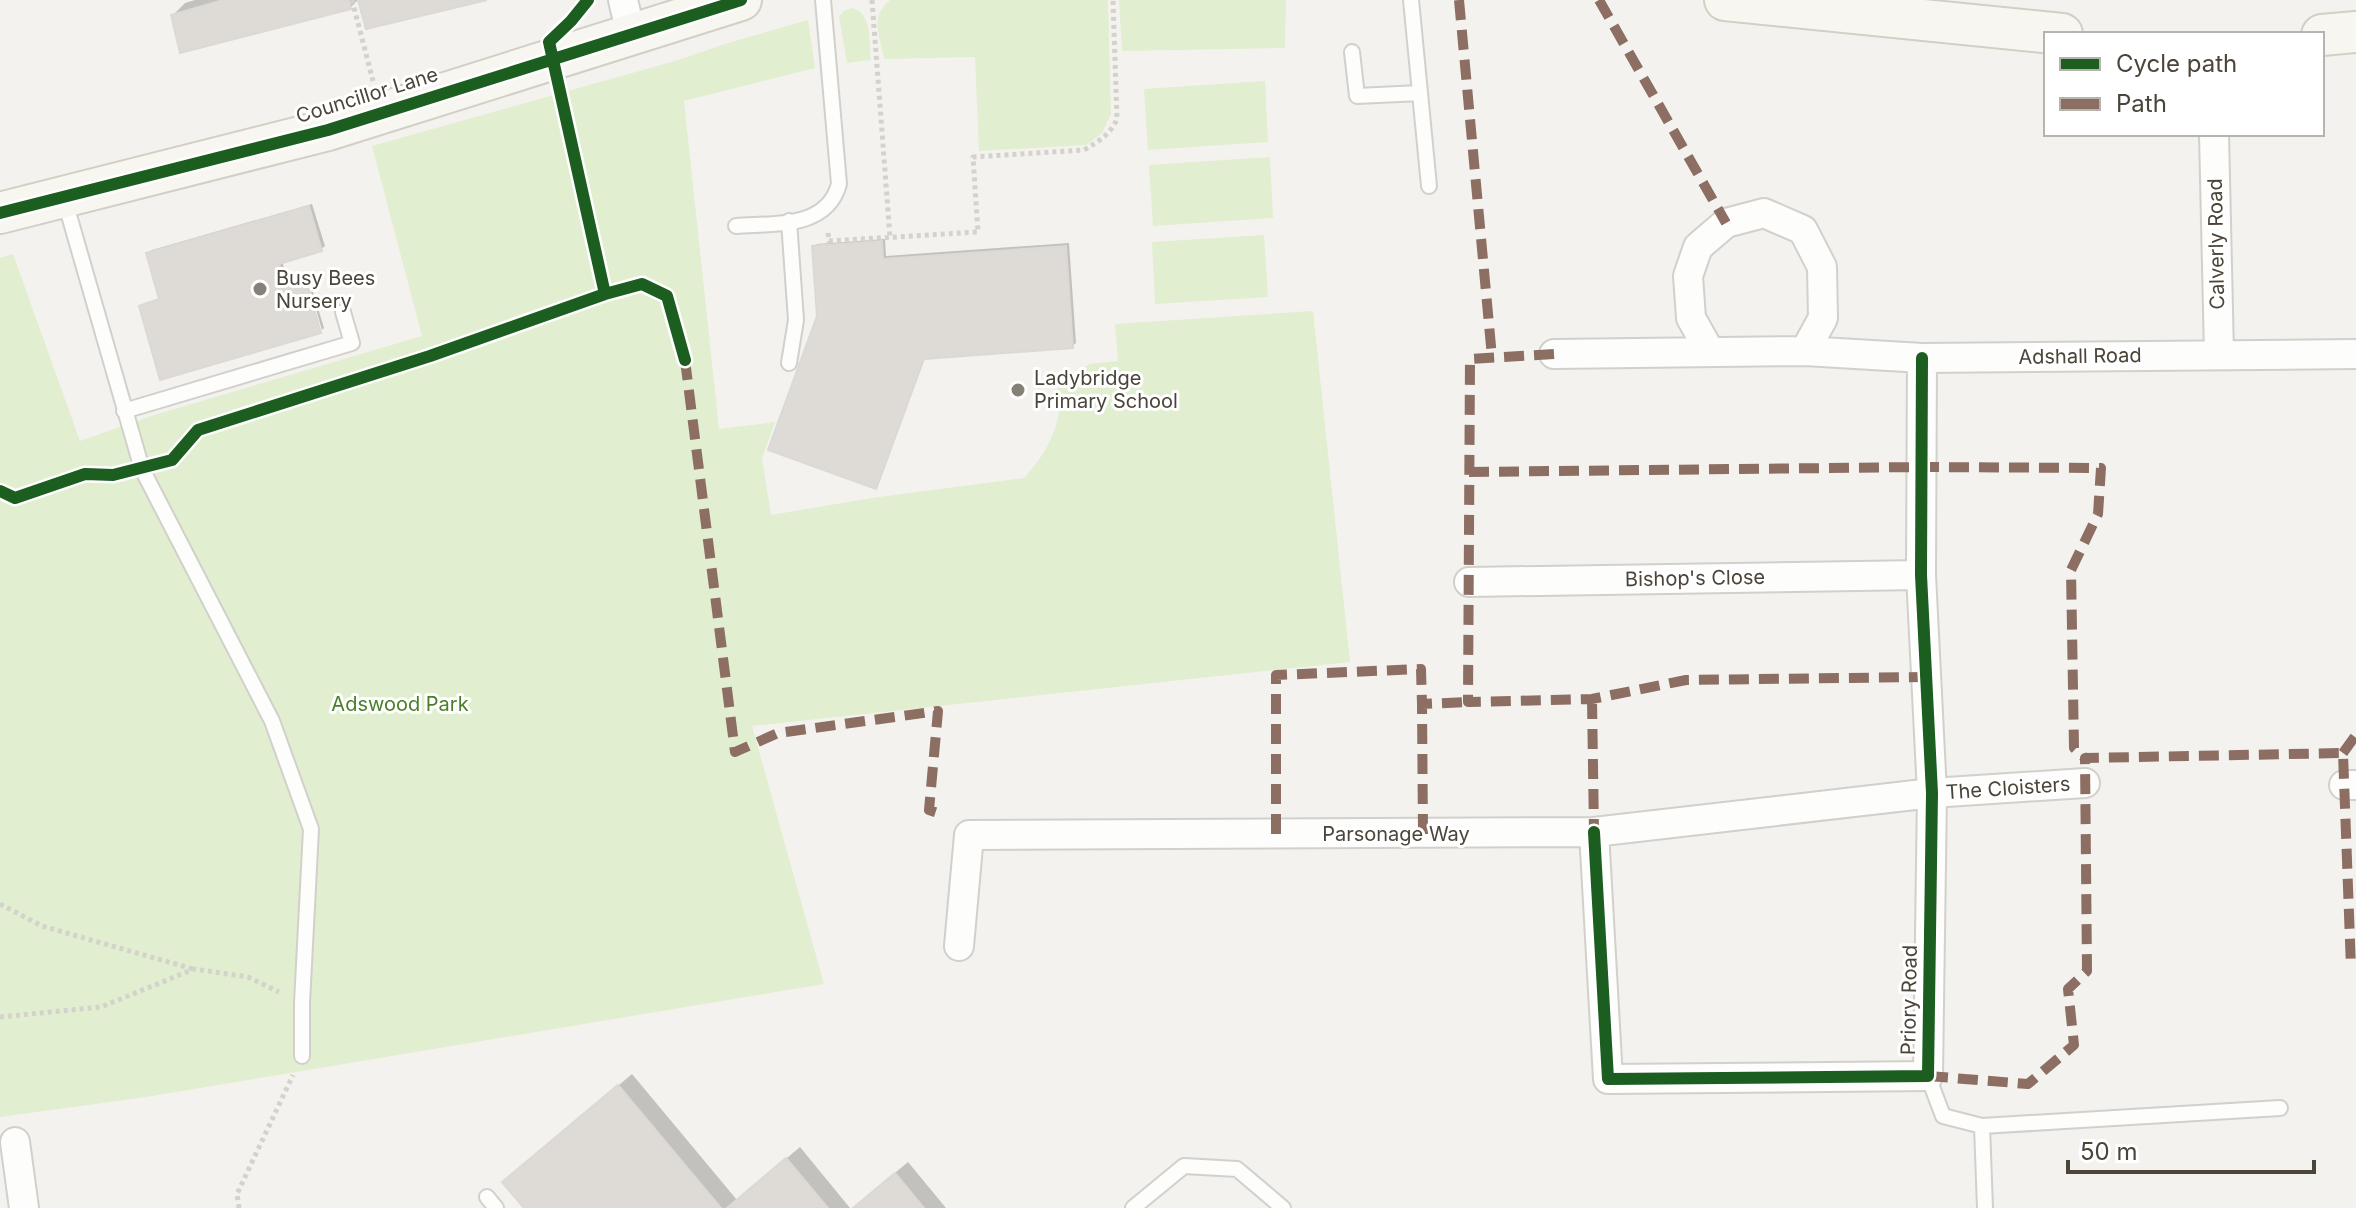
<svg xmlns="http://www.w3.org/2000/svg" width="2356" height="1208" font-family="Inter,sans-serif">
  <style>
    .green { fill: #e1eecf }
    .shadow { fill: #0003 }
    .building { fill: #dedbd6; stroke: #dcd9d4; stroke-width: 2 }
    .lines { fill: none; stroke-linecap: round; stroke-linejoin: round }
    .lane-casing { stroke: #d2d0cb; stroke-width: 18 }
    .street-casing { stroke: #d2d0cb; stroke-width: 32 }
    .secondary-casing { stroke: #d3cfc5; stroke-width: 44 }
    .path { stroke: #d3d2cc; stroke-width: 5; stroke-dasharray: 4 4; stroke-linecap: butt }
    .lane { stroke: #fdfdfc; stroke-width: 14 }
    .street { stroke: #fdfdfc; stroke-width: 28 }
    .secondary { stroke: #f7f6f1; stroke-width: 40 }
    .quiet { stroke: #8d6e63; stroke-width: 10; stroke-dasharray: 20 10; stroke-linecap: butt }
    .cycleway-casing { stroke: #fff; stroke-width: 17 }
    .cycleway { stroke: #1b5e20; stroke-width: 12 }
    .poi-dot { fill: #868178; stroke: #fff; stroke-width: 3 }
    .labels { text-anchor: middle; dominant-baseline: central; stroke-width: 6; stroke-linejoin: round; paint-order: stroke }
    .street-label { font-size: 20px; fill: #4b4439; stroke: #fff }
    .poi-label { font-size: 20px; fill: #4b4439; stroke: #fff; text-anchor: start }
    .park-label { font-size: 20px; fill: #4a7f2a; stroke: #fff }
  </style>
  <rect width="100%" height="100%" fill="#f4f2ee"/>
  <path class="green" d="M890 0H1108L1111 114 1102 133 1086 145 979 151 975 57 884 59C880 35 869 18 890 0Z
    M1119 0H1286L1285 48 1122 51Z
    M853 8C872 13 869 42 871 60L847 63 839 16 845 10Z
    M808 20 815 68 684 101 719 429 775 422 762 458 771 515 872 498 1024 478C1045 456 1067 418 1057 387L1089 364 1118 361 1115 324 1313 311 1350 662 752 726 824 984 146 1097 0 1117V258L13 254 80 441 151 416 422 336 372 146 675 61 728 43Z
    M1265 81 1268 142 1148 150 1144 89Z
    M1270 157 1273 218 1153 226 1149 165Z
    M1264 235 1268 297 1155 304 1152 242Z"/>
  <path class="shadow" d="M195 0H358L350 8 173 15 185 3Z
    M312 204 325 246 321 249 282 261 288 281 303 276 319 332 141 306 145 303 161 298 148 254 152 250Z
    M885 239 886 256 1069 243 1076 343 1072 346 925 357 879 483 875 487 819 316 814 247 817 244Z
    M306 275H308L324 328 322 330Z
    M632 1074 737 1200 800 1147 850 1208H526L505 1182Z
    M908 1162 946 1208H853Z"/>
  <path class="building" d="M223 0H349L351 9 180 53 171 15Z
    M358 0H487L366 29Z
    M309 206 322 251 279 264 285 283 305 277 321 333 160 380 139 306 159 299 146 253Z
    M882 241 883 259 1066 246 1073 348 924 359 876 489 768 450 817 316 812 246Z
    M618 1085 721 1208H524L502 1182Z
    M786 1158 828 1208H727Z
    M895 1173 924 1208H853Z"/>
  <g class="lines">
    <defs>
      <path id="lane" d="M1411 0 1429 186
        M1352 52 1357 96 1420 93
        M64 198 142 469 272 721 311 829 302 1003V1056
        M736 226C774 223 827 229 839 184L823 0
        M789 363 796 320 789 221
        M124 411 352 343 343 312
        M1928 1076 1943 1116 1982 1126 1985 1208
        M1982 1126 2280 1108
        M487 1197 496 1208
        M1133 1208 1184 1166 1237 1169 1283 1208"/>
      <path id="street" d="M623 0 631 34
        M2214 134 2219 354
        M1710 352 1691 318 1688 276 1698 247 1726 223 1764 213 1803 230 1822 267 1823 318 1805 351
        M1554 354 1805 351 1922 358 2356 354
        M1469 582 1921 575
        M2344 785H2356
        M1594 832 1608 1079 1928 1076 1932 793 1921 575 1922 358
        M959 946 969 835 1594 832 1932 793 2085 783
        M15 1142 24 1208"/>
      <path id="secondary" d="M1725 0 2062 34
        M2322 35 2356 32
        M0 213 328 130 741 0"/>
    </defs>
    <use href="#lane" class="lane-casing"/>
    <use href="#street" class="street-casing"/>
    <use href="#secondary" class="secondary-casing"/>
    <path class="path" d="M352 0 373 81
      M872 0 890 237
      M828 233 829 241 978 232 973 157 1084 150C1099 141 1110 135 1117 119L1113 0
      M0 904 42 926 193 969
      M0 1017 101 1007 194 969 248 977 279 992
      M239 1208 237 1194 293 1075"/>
    <use href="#lane" class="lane"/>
    <use href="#street" class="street"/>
    <use href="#secondary" class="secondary"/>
    <path class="quiet" d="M1459 0 1492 357
      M1599 0 1726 223
      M1554 354 1470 359 1468 702 1592 699 1686 680 1926 677
      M685 360 735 752 778 733 938 711 929 810 938 813
      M1469 472 1921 467 2101 468 2098 514 2071 570 2074 748 2085 758
      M1592 699 1594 832
      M2343 753 2356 735
      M1276 834V675L1421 669 1422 704
      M1423 834 1422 704 1468 702
      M1928 1076 2028 1084 2074 1045 2068 989 2087 971 2085 758 2343 753 2351 968"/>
    <defs>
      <path id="cycleway" d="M588 0 571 21 549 42 605 294
        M0 213 328 130 741 0
        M0 491 15 498 85 474 113 475 172 460 198 430 430 356 605 294 642 284 667 296 685 360
        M1594 832 1608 1079 1928 1076 1932 793 1921 575 1922 358"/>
    </defs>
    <use href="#cycleway" class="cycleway-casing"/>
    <use href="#cycleway" class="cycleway"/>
  </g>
  <g class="poi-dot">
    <circle cx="260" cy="289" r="8"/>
    <circle cx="1018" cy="390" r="8"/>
  </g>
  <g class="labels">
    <g class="street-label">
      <text transform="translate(367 95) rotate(-17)">Councillor Lane</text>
      <text transform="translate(2216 244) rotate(-91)">Calverly Road</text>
      <text transform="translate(2080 356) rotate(-1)">Adshall Road</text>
      <text transform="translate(1695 578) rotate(-1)">Bishop's Close</text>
      <text transform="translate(2008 788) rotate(-4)">The Cloisters</text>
      <text x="1396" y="834">Parsonage Way</text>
      <text transform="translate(1909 1000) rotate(-89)">Priory Road</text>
    </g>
    <g class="poi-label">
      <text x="276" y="278">Busy Bees<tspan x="276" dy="23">Nursery</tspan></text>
      <text x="1034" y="378">Ladybridge<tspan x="1034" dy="23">Primary School</tspan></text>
    </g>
    <g class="park-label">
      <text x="400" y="704">Adswood Park</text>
    </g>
  </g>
  <rect x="2044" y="32" width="280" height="104" fill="#ffffff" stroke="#b7b4b0" stroke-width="2"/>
  <rect x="2060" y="58" width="40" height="12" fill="#1b5e20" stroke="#b7b4b0" stroke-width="2"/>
  <text x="2116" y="72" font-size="24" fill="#4b4439">Cycle path</text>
  <rect x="2060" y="98" width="40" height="12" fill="#8d6e63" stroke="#b7b4b0" stroke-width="2"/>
  <text x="2116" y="112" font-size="24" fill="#4b4439">Path</text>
  <path d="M2068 1160v12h246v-12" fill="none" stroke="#4b4439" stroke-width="4"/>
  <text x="2080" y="1160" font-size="24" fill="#4b4439" stroke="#ffffff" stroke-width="6" paint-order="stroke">50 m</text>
</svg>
